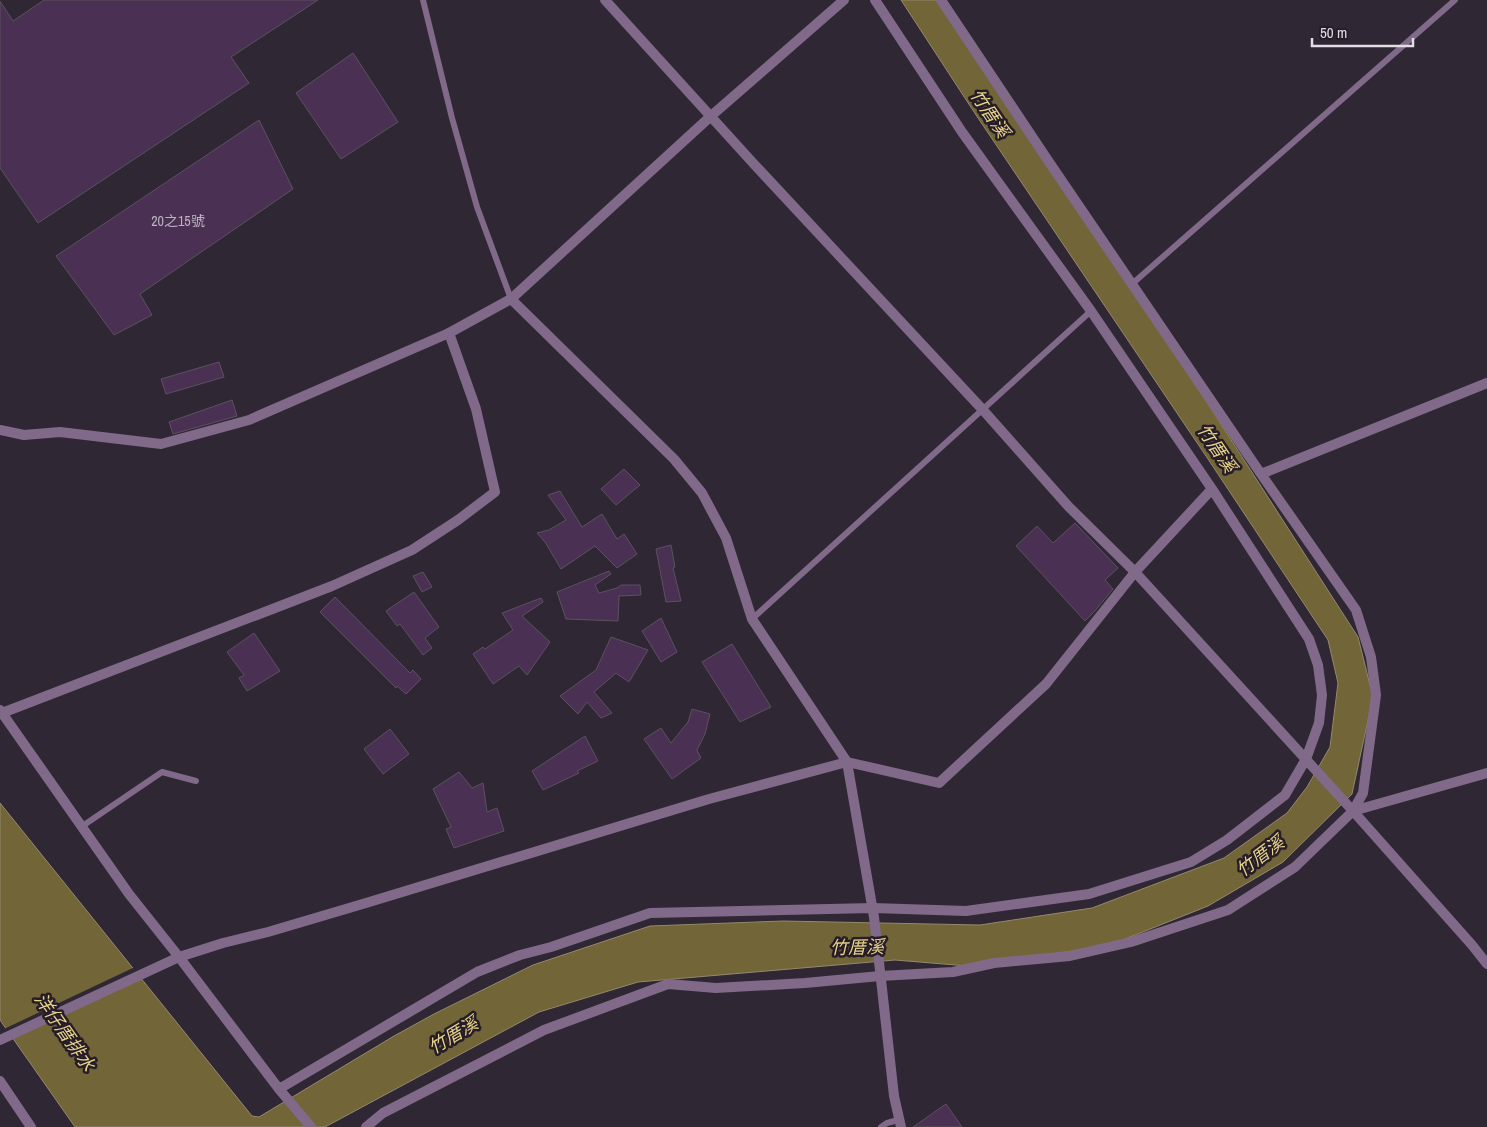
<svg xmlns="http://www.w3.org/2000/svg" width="1487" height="1127" font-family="'Archivo Narrow','Noto Sans TC',sans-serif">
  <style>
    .water { fill: #726538; stroke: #94896c }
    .pier { fill: #2f2733 }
    .building { fill: #4a3153; stroke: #5b515f }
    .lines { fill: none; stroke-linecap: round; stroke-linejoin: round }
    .service { stroke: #81698a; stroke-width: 6 }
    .minor { stroke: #81698a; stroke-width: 10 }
    .tertiary { stroke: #81698a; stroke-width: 10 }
    .labels { text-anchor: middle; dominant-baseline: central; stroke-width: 5; stroke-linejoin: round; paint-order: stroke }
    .number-label { font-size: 14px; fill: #bdb2c1 }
    .water-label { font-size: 18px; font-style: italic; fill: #e7d38a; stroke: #261d29 }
  </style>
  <rect width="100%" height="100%" fill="#2f2733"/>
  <path class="water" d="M901 0H941L1134 289 1358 637 1373 697 1352 794 1283 862 1208 906 1115 943 1055 954 968 966 895 960 638 982 539 1012 325 1127H75L0 1020V803L252 1116 259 1117 394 1036 434 1014 533 965 650 926 783 921 980 925 1092 908 1224 858 1287 813 1307 787 1330 747 1338 683 1328 640 1208 459 976 115Z"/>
  <path class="pier" d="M135 967 140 973 9 1036 4 1029Z"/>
  <path class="building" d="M44 0H318L231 57 249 83 38 223 0 168V1L13 21Z
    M353 53 398 122 341 159 296 93Z
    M259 120 293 189 140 294 152 315 114 335 56 256Z
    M219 362 224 377 166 394 161 379Z
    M232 400 237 416 173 434 169 422Z
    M624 469 640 485 616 505 601 489Z
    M560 491 582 527 602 514 617 539 624 534 637 554 617 568 595 546 561 569 545 542 537 533 549 530 566 520 548 495Z
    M1075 523 1118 568 1105 580 1113 589 1094 612 1085 621 1016 546 1037 526 1053 543Z
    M671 545 675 567 673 568 681 601 666 602 656 549Z
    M609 571 611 574 595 585 599 593 617 588 621 585H640L641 595 619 596 618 621 566 619 557 592Z
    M423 572 432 587 422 592 413 576Z
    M414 592 439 627 425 638 432 648 423 655 400 624 397 626 386 611Z
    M335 597 410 673 413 670 421 679 406 694 397 686 396 688 320 612Z
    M541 598 543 602 522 616 550 642 527 675 519 666 493 684 473 654 483 647 485 649 513 630 502 613Z
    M661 618 677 652 661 662 642 631Z
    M254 633 280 671 247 691 239 678 244 675 227 652Z
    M611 637 648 650 629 682 616 673 594 692 612 713 601 718 587 702 578 714 560 696 596 670Z
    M732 644 771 707 740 722 702 662Z
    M692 709 710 714 705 734 697 750 701 758 672 779 644 739 661 728 671 743 688 722Z
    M390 729 409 754 383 774 364 749Z
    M585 736 598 761 577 771 579 773 543 790 532 771Z
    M459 772 472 788 483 783 487 812 497 808 504 831 454 848 446 829 451 827 433 789Z
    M946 1104 962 1127H913Z"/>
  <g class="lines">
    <path class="service" d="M423 0 452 118 477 207 511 299
      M1132 284 1455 0
      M752 619 1091 311
      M81 827 162 772 196 781
      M881 1127 887 1123 898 1120"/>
    <path class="minor" d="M605 0 753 163 983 410 1069 507 1135 572 1353 811 1472 945 1487 964
      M511 299 711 116 844 0
      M1261 474 1487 383
      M0 710 129 894 179 957 279 1089 311 1127
      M2 713 332 586 412 550 458 520 495 492 476 409 449 333
      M847 762 939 783 1046 684 1135 572 1212 489
      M1353 811 1487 773
      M0 1081 31 1127
      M279 1089 477 972 520 955 551 947 650 913 873 908 966 911 1089 894 1191 862 1227 840 1285 795 1306 759 1319 723 1322 695 1318 665 1309 639 1212 489 1091 311 962 132 875 0
      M366 1127 383 1113 544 1030 668 984 716 988 805 983 880 976 953 972 994 963 1070 956 1131 942 1228 910 1295 867 1353 811 1363 793 1376 695 1371 657 1356 610 1261 474 1047 159 941 0"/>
    <path class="tertiary" d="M0 430 24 435 60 432 161 444 249 420 449 333 511 299 674 459 702 493 726 538 752 619 847 762 874 917 894 1096 901 1127
      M0 1040 179 957 223 943 268 932 366 903 709 799 847 762"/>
  </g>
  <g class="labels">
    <g class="number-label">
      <text x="178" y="221">20之15號</text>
    </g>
    <g class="water-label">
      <text transform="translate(990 113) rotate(56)">竹厝溪</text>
      <text transform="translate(1217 448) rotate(56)">竹厝溪</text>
      <text transform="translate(1260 856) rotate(-37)">竹厝溪</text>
      <text transform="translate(857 947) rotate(-1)">竹厝溪</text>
      <text transform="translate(65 1032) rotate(55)">洋仔厝排水</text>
      <text transform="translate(453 1035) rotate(-31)">竹厝溪</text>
    </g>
  </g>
  <path d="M1312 38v8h101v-8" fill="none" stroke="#e3dde6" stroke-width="2.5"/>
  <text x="1320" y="38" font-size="15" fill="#e3dde6" stroke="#261d29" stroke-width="4" paint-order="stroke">50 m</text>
</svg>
